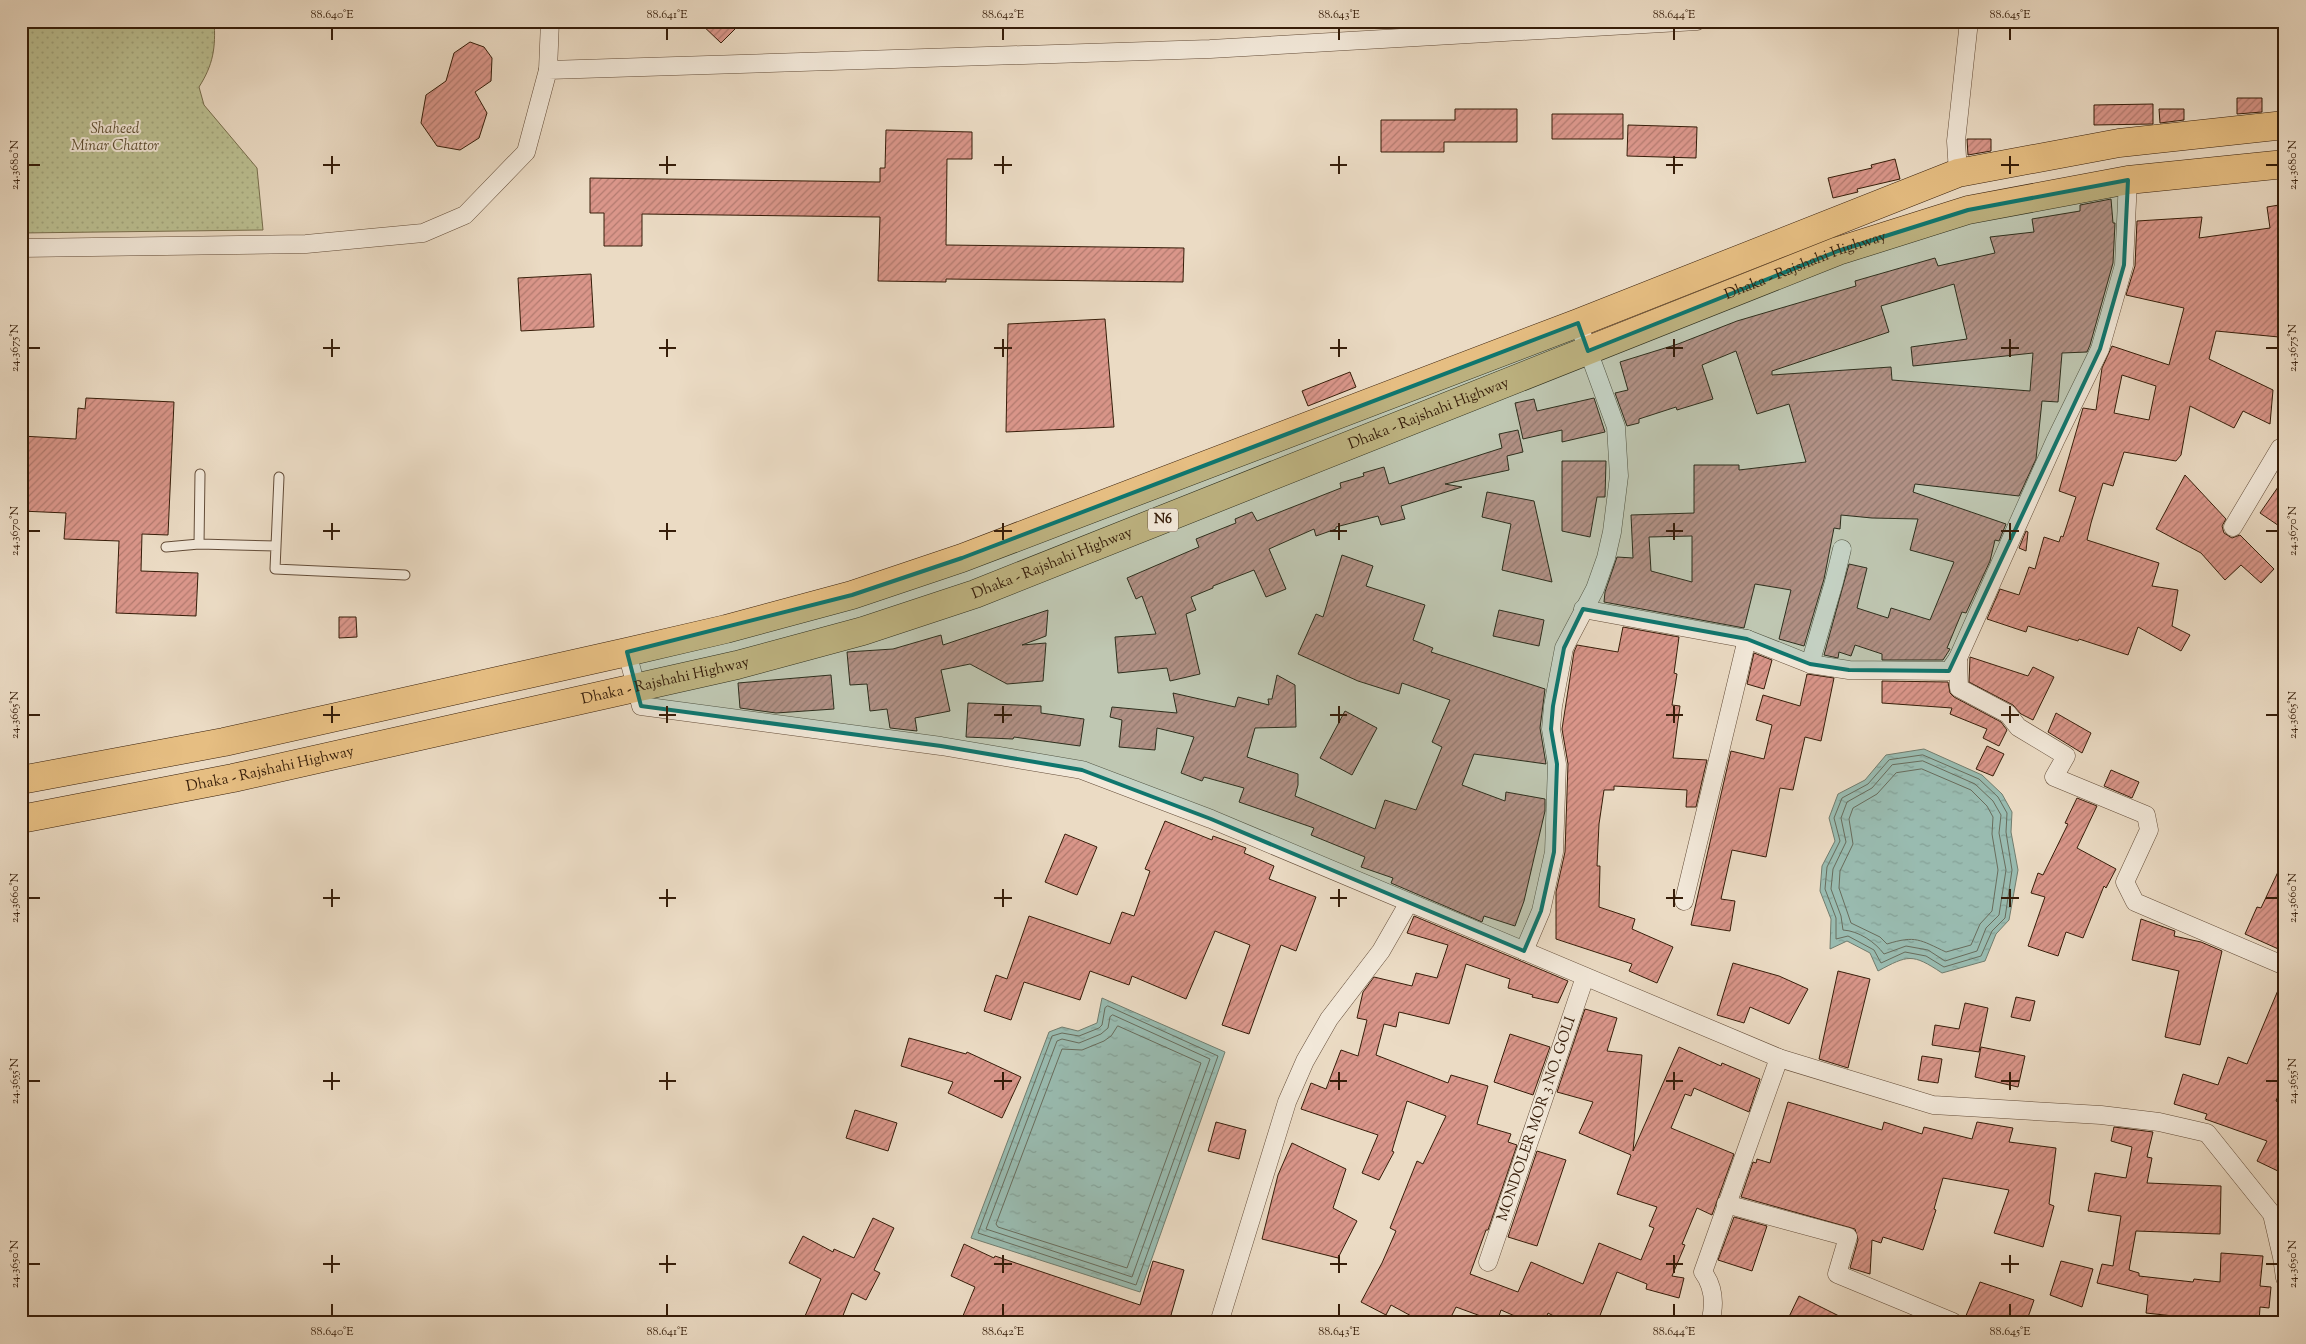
<svg xmlns="http://www.w3.org/2000/svg" width="2306" height="1344" font-family="'Sorts Mill Goudy',serif">
  <style>
    .park { fill: url(#park-dots); stroke: #786e4d }
    .water { fill: url(#water-ripples); stroke: #717c6d }
    .lines { fill: none; stroke-linecap: round; stroke-linejoin: round }
    .shore { stroke: #686c5c; stroke-width: 1 }
    .building { fill: url(#building-hatch); stroke: #361d09; fill-rule: evenodd }
    .lane-casing { stroke: #634c38; stroke-width: 11 }
    .street-casing { stroke: #634c38; stroke-width: 19 }
    .highway-casing { stroke: #361d09; stroke-width: 29 }
    .lane { stroke: #f2e8d9; stroke-width: 9 }
    .street { stroke: #f2e8d9; stroke-width: 18 }
    .highway { stroke: #e6be82; stroke-width: 28 }
    .marked { fill: #0f766e; fill-opacity: 0.2; stroke: #0f766e; stroke-width: 4; stroke-linejoin: round }
    .ticks { fill: none; stroke: #361d09; stroke-width: 2 }
    .labels { text-anchor: middle; dominant-baseline: central; stroke-width: 4; stroke-linejoin: round; paint-order: stroke }
    .shield { fill: #f2e8d9; stroke: #6e5a47; stroke-width: 1 }
    .shield-label { font-size: 14px; font-weight: bold; fill: #361d09 }
    .park-label { font-size: 15px; font-style: italic; fill: #5e4e32; stroke: #f2e8d9 }
    .street-label { font-size: 15px; fill: #361d09; stroke: #f2e8d9 }
    .neatline { fill: none; stroke: #361d09; stroke-width: 2 }
    .ticks-label { font-size: 12px; text-anchor: middle; fill: #361d09 }
  </style>
  <defs>
    <pattern id="park-dots" width="8" height="8" patternUnits="userSpaceOnUse" patternTransform="scale(1.25)"><rect width="8" height="8" fill="#bbbf91"/><path d="M2 2h.1M6 6h.1" fill="none" stroke="#a1a47c" stroke-width="1.8" stroke-linecap="round"/></pattern>
    <pattern id="water-ripples" width="26" height="14" patternUnits="userSpaceOnUse" patternTransform="scale(1.25)"><rect width="26" height="14" fill="#99bbb0"/><path d="M2 4q2-2 4 0t4 0M15 11q2-2 4 0t4 0" fill="none" stroke="#84a096"/></pattern>
    <pattern id="building-hatch" width="6" height="6" patternUnits="userSpaceOnUse" patternTransform="scale(1.25)"><rect width="6" height="6" fill="#da968a"/><path d="M-1 1l2-2M0 6l6-6M5 7l2-2" fill="none" stroke="#b27a6f"/></pattern>
  </defs>
  <rect width="100%" height="100%" fill="#ebdbc4"/>
  <filter id="stains"><feTurbulence type="fractalNoise" baseFrequency=".004" numOctaves="4"/><feColorMatrix values="0 0 0 0 .2 0 0 0 0 .09 0 0 0 0 .02 0 0 0 .5 -.17"/></filter>
  <radialGradient id="worn" r=".72"><stop offset=".6" stop-color="#630" stop-opacity="0"/><stop offset="1" stop-color="#630" stop-opacity=".3"/></radialGradient>
  <path class="park" d="M21 21H214C216 48 213 65 199 87L204 105 257 168 263 230 21 233Z"/>
  <path class="water" d="M1924 749 1982 775 2002 794 2012 812 2011 832 2018 870 2009 920 1996 934 1985 961 1942 973C1912 953 1908 955 1878 971L1870 953 1847 941 1830 949 1831 919 1820 891 1822 866 1835 841 1829 818 1838 794 1865 780 1886 755Z
    M1102 998 1225 1052 1140 1292 971 1238 1049 1032 1062 1027 1078 1031 1097 1023Z"/>
  <g class="lines">
    <path class="shore" d="M1923 755 1979 779 1998 797 2007 813 2006 832 2012 870 2005 918 1992 931 1981 956 1944 967 1926 956 1905 952 1881 963 1874 950 1848 936 1836 939V918L1825 889 1827 867 1840 841 1834 818 1842 798 1868 784 1889 760Z
      M1923 761 1975 784 1993 801 2001 815 1999 833 2006 870 1999 915 1986 928 1977 951 1945 961 1928 950 1906 946 1884 954C1875 942 1859 931 1843 930L1841 916 1831 889 1833 869 1846 842 1841 818 1847 802 1872 788 1892 765Z
      M1922 769 1971 790 1987 806 1993 817 1992 834 1998 870 1992 911 1980 924 1971 945 1946 952C1920 940 1916 935 1887 944L1880 937 1851 923 1839 888 1840 871 1853 844 1849 819 1853 808 1877 794 1896 773Z
      M1108 1006 1218 1056 1136 1285 978 1233 1052 1036 1062 1033 1079 1036 1099 1028 1102 1025 1105 1008Z
      M1113 1015 1210 1059 1132 1277 986 1229 1057 1041 1062 1039 1079 1043 1101 1034 1108 1028 1110 1017Z
      M1118 1026 1201 1063 1127 1268 998 1227 996 1224 1062 1049 1082 1050 1104 1041 1111 1036Z"/>
  </g>
  <path class="building" d="M698 21H743L721 43Z
    M470 42 484 47 492 58 491 81 475 92 487 113 479 138 460 150 437 146 421 123 426 95 446 81 454 53Z
    M2237 98H2262V112L2237 114Z
    M2153 104V124L2094 125V105Z
    M1455 109H1517V142H1444V152H1381V120H1455Z
    M2159 109H2184V120L2160 123Z
    M1552 114H1623V139H1552Z
    M1628 125 1697 127 1696 158 1627 156Z
    M886 130 972 132V159H947L946 245 1184 248 1183 282 946 279V282L878 281 880 217 642 214V246H604V213H590V178L880 182V168H885Z
    M1967 139H1991V151L1968 155Z
    M1895 159 1900 179 1857 189 1858 192 1833 198 1828 178 1872 168 1871 165Z
    M2111 199 2113 223H2115L2113 263 2090 345 2087 352 2062 353 2058 402 2042 401 2036 459 2019 496 1915 484 1913 492 2006 524 1999 541 1995 540 1990 561 1966 613 1962 612 1947 648 1950 649 1943 660H1882V654L1855 645 1851 656 1839 652 1838 658 1824 655 1849 564 1867 568 1857 608 1888 618 1891 608 1930 620 1954 562 1910 550 1918 519 1872 518 1841 515 1840 529 1834 528 1824 579 1804 646 1779 639 1791 590 1755 584 1744 628 1604 602 1605 592 1617 557 1633 558 1631 515 1694 513V465H1739V470L1806 462 1789 404 1757 414 1736 351 1702 365 1713 399 1677 410 1676 407 1639 419V423L1627 426 1615 393 1628 390 1620 362 1678 344 1737 321 1856 286 1855 281 1935 258 1938 266 1995 253 1990 237 2034 232 2032 219 2080 211V205ZM1954 284 1967 339 1911 347 1913 366 2033 353 2030 391 1892 380 1891 367 1772 375V371L1889 332 1881 306ZM1692 536V582L1651 571 1649 537Z
    M2285 204V278L2279 337 2216 331 2209 359 2273 390 2270 424 2243 411 2234 428 2190 406 2181 455 2176 461 2124 452 2113 486 2103 483 2091 523 2087 540 2159 563 2152 586 2178 590 2172 626 2190 635 2181 651 2138 627 2128 655 2079 639 2078 641 2028 626 2026 632 1987 619 2000 589 2019 595 2029 567 2035 569 2044 537 2059 542 2061 536 2063 537 2076 497 2059 491 2083 408 2096 410 2102 368 2112 346 2169 365 2184 308 2126 295 2135 266 2137 221 2202 217 2199 238 2270 228 2267 207ZM2122 375 2156 386 2149 420 2114 413Z
    M591 274 594 327 521 331 518 278Z
    M1105 319 1114 427 1006 432 1008 324Z
    M1350 372 1356 387 1308 406 1302 391Z
    M86 398 174 402 168 535 142 534 141 571 198 573 196 616 116 613 119 541 64 539 66 513 21 511V436L76 439 78 408 85 409Z
    M1594 398 1605 432 1562 442V430L1523 439 1515 403 1534 399 1537 411Z
    M1518 430 1523 452 1507 456 1509 470 1445 484 1462 487 1401 506 1405 519 1381 525 1378 516 1336 527V529L1316 536 1314 529 1269 549 1286 589 1266 597 1254 570 1213 586V588L1191 597 1196 610 1186 614 1200 674 1170 681 1167 668 1118 673 1115 637 1156 634 1142 596 1136 599 1127 578 1199 547 1196 539 1236 523 1235 519 1252 512 1257 521 1341 488 1340 483 1364 476 1363 473 1384 467 1389 484 1502 448 1499 434Z
    M1562 461H1606L1605 497H1597L1590 537 1562 531Z
    M2185 475 2226 519 2222 526 2224 533 2232 538 2240 535 2274 569 2261 583 2241 565 2225 580 2201 553 2156 529Z
    M2285 477V530L2260 513Z
    M1487 492 1534 501 1552 582 1502 570 1511 524 1482 517Z
    M2026 531 2028 532 2026 551 2019 548Z
    M1342 555 1373 566 1366 586 1425 605 1413 640 1433 648 1431 652 1545 689 1540 728 1546 764 1474 754 1462 785 1505 801 1506 792 1545 799V811L1524 901 1515 926 1484 916 1482 922 1391 883 1393 878 1361 867 1365 857 1311 835 1314 828 1239 802 1244 788 1204 777 1202 781 1181 773 1194 737 1157 728 1155 750 1119 747 1122 720 1110 717 1112 707 1177 713 1173 693 1235 707 1238 697 1269 705 1268 699H1272L1277 675 1295 685 1296 727 1255 728 1247 757 1298 774V785L1295 796 1375 829 1385 800 1416 810 1442 747 1432 742 1450 700 1402 683 1399 694 1358 681 1298 654 1316 614 1323 617Z
    M1048 610 1046 636 1022 645 1046 643 1043 681 1007 684 970 664 941 670 950 711 915 718 917 731 890 728 887 709 870 711 867 684 850 685 847 652 893 649 941 635 943 645Z
    M1499 610 1544 620 1539 646 1493 636Z
    M339 617H356L357 637 339 638Z
    M1623 627 1679 637 1674 673 1677 674 1672 705 1680 706 1673 758 1707 760 1696 807H1686L1687 790 1614 786V790H1604L1599 824 1597 866H1600L1599 907 1635 919 1632 929 1673 947 1657 983 1629 971 1632 964 1556 939V892L1565 852 1568 764 1562 729 1574 652 1577 645 1618 652Z
    M1754 653 1772 660 1764 689 1747 684Z
    M1970 657 2028 676 2033 667 2054 677 2033 720 2021 714 2013 705 1969 682Z
    M1807 674 1834 678 1821 741 1805 737 1793 790 1780 788 1766 857 1732 850 1721 899 1735 901 1730 931 1691 925 1731 751 1764 759 1772 725 1756 720 1763 695 1800 706Z
    M831 675 834 709 776 713 740 708 738 683Z
    M1882 681 1948 682 1950 693 1954 697 2001 722 2007 730 1999 746 1983 738 1987 729 1950 714 1952 708 1882 703Z
    M968 703 1041 706V713L1084 719 1080 746 1014 737 1013 739 966 737Z
    M1345 711 1377 728 1352 775 1320 758Z
    M2056 713 2091 733 2082 753 2048 732Z
    M1987 746 2004 754 1993 776 1976 769Z
    M2111 770 2139 782 2132 798 2104 786Z
    M2077 798 2097 806 2077 848 2116 869 2106 888 2104 886 2083 938 2066 932 2058 956 2028 946 2045 897 2031 893 2038 873 2043 875 2068 824 2065 823Z
    M1165 821 1212 840 1213 836 1246 848 1244 853 1274 866 1269 879 1316 897 1296 951 1281 945 1249 1034 1222 1025 1250 945 1215 931 1186 999 1132 976 1129 985 1090 971 1080 1000 1024 982 1011 1020 984 1011 996 975 1007 979 1029 916 1110 944 1122 912 1134 916 1150 871 1145 869Z
    M1065 834 1097 847 1077 895 1045 882Z
    M2285 857V952L2245 934 2257 907 2261 908Z
    M1414 916 1568 981 1558 1003 1532 997 1533 995 1508 988 1510 979 1466 964 1449 1024 1399 1012 1396 1027 1384 1024 1376 1055 1448 1083 1451 1075 1488 1086 1477 1124 1511 1134 1508 1142 1517 1145 1488 1230H1486L1470 1274 1518 1292 1531 1262 1583 1284 1599 1243 1641 1260 1654 1228 1649 1226 1657 1207 1617 1194 1631 1155 1579 1133 1593 1102 1557 1092 1585 1009 1617 1018 1607 1051 1642 1055 1633 1151 1679 1047 1721 1066 1722 1063 1760 1079 1749 1112 1694 1088 1691 1096 1685 1094 1671 1128 1734 1154 1712 1215 1697 1208 1682 1244 1685 1245 1672 1276 1684 1278 1679 1298 1646 1289 1647 1284 1617 1272 1597 1323H1567L1548 1313 1544 1323H1531L1501 1310 1497 1322 1456 1307 1448 1323H1424L1391 1305 1386 1315 1361 1302 1382 1263 1396 1231 1390 1228 1417 1161 1423 1164 1446 1116 1407 1101 1392 1151 1394 1152 1379 1180 1362 1173 1378 1135 1301 1109 1311 1083 1326 1089 1341 1050 1358 1056 1367 1020 1357 1018 1363 992 1374 977 1412 986 1416 973 1437 978 1448 945 1407 933Z
    M2141 919 2175 931 2174 936 2201 942 2222 951 2200 1045 2165 1037 2179 971 2132 960Z
    M1733 963 1779 976 1808 989 1789 1024 1750 1007 1744 1023 1717 1015Z
    M1838 971 1870 979 1848 1068 1819 1059Z
    M2284 976 2285 1079 2276 1101 2285 1105V1162L2280 1172 2257 1161 2267 1141 2205 1119 2207 1114 2174 1104 2183 1074 2218 1085 2228 1057 2247 1064Z
    M2016 997 2035 1001 2030 1021 2011 1017Z
    M1965 1003 1988 1008 1979 1052 1932 1045 1935 1025 1959 1029Z
    M1510 1034 1550 1047 1533 1095 1494 1082Z
    M909 1038 966 1054 967 1052 1021 1077 1002 1118 948 1093 953 1082 901 1066Z
    M1981 1047 2025 1056 2018 1087 1975 1077Z
    M1922 1056 1942 1059 1938 1083 1918 1080Z
    M1788 1102 1882 1130 1884 1122 1922 1134 1924 1127 1972 1139 1977 1122 2013 1128 2009 1142 2056 1148 2049 1204 2054 1206 2043 1247 1994 1233 2009 1190 1943 1178 1934 1209 1936 1210 1923 1250 1883 1237 1881 1243 1872 1240 1870 1274 1850 1268 1858 1240 1855 1229 1741 1197 1753 1162 1756 1163 1757 1159 1770 1163Z
    M855 1110 897 1123 888 1151 846 1138Z
    M1216 1122 1246 1130 1239 1159 1208 1151Z
    M2114 1127 2153 1132 2147 1157 2152 1158 2147 1183 2221 1186 2220 1234 2136 1231 2129 1270 2139 1273V1276L2193 1282 2194 1279 2220 1282 2221 1253 2263 1256 2260 1286 2271 1287 2269 1308 2260 1307 2259 1323H2219V1321L2146 1313 2148 1295 2097 1283 2102 1264 2113 1266 2121 1216 2088 1211 2095 1173 2126 1178 2132 1147 2111 1141Z
    M1292 1143 1346 1169 1333 1208 1357 1221 1338 1258 1262 1239 1278 1175Z
    M1537 1151 1566 1160 1537 1246 1508 1237Z
    M1734 1217 1767 1226 1752 1271 1718 1260Z
    M873 1218 894 1228 874 1270 880 1273 866 1300 852 1293 840 1323H802L821 1279 789 1263 803 1236 833 1252 834 1249 854 1258Z
    M964 1244 994 1258 995 1256 1140 1305 1153 1261 1184 1270 1171 1315 1184 1320 1183 1323H960L975 1287 951 1276Z
    M2061 1261 2093 1269 2082 1307 2050 1295Z
    M1980 1282 2034 1300 2026 1323H1978L1965 1318Z
    M1799 1296 1853 1323H1786Z"/>
  <g class="lines">
    <defs>
      <path id="lane" d="M199 544 200 474
        M276 546 275 569 405 575
        M166 547 199 544 276 546 279 477"/>
      <g id="street">
        <path d="M548 70 550 21"/>
        <path d="M1958 173 1956 141 1969 21"/>
        <path d="M21 248 306 244 423 233 465 215 526 152 548 70 1210 49 1697 21"/>
        <path d="M2233 527 2280 448 2285 446"/>
        <path d="M1583 609 1747 639 1810 664 1849 670 1949 671 1958 658 2055 441 2100 349 2124 265 2128 180"/>
        <path d="M627 652 641 706 941 746 1082 770 1211 819 1779 1058 1933 1105 2101 1115 2159 1122 2207 1133 2272 1214 2282 1257 2285 1278"/>
        <path d="M1958 658 1959 688 2008 714 2018 727 2066 756 2054 777 2146 815 2149 830 2125 882 2135 902 2285 966"/>
        <path d="M1810 664 1834 582 1842 549"/>
        <path d="M1684 901 1747 639"/>
        <path d="M1524 951 1541 911 1554 852 1557 764 1551 729 1553 706 1564 648 1595 589 1606 558 1612 532 1619 476 1616 427 1578 323"/>
        <path d="M1726 1204 1848 1237 1837 1274 1953 1322"/>
        <path id="s1" d="M1488 1262 1585 977"/>
        <path d="M1219 1323 1287 1102 1305 1061 1329 1019 1381 951 1408 904"/>
        <path d="M1710 1323C1715 1305 1714 1287 1703 1272L1779 1058"/>
      </g>
      <g id="highway">
        <path d="M21 780 224 742 627 652 726 629 852 595 962 558 1578 323 1958 173 2119 143 2285 125"/>
        <path id="s2" d="M21 819 233 778 737 665 863 631 975 594 1838 251 1968 210 2128 180 2285 164"/>
      </g>
    </defs>
    <use href="#lane" class="lane-casing"/>
    <use href="#street" class="street-casing"/>
    <use href="#highway" class="highway-casing"/>
    <use href="#lane" class="lane"/>
    <use href="#street" class="street"/>
    <use href="#highway" class="highway"/>
  </g>
  <path class="marked" d="M2128 180 2124 265 2100 349 1949 671 1849 670 1810 664 1747 639 1583 609 1564 648 1553 706 1551 729 1557 764 1554 852 1541 911 1524 951 1211 819 1082 770 941 746 641 706 627 652 852 595 962 558 1578 323 1588 351 1838 251 1968 210Z"/>
  <path class="ticks" d="M332 28V40M667 28V40M1003 28V40M1339 28V40M1674 28V40M2010 28V40M332 156V174M667 156V174M1003 156V174M1339 156V174M1674 156V174M2010 156V174M28 165H40M323 165H340M659 165H676M994 165H1012M1330 165H1347M1666 165H1683M2001 165H2019M2266 165H2278M332 339V357M667 339V357M1003 339V357M1339 339V357M1674 339V357M2010 339V357M28 348H40M323 348H340M659 348H676M994 348H1012M1330 348H1347M1666 348H1683M2001 348H2019M2266 348H2278M332 523V540M667 523V540M1003 523V540M1339 523V540M1674 523V540M2010 523V540M28 531H40M323 531H340M659 531H676M994 531H1012M1330 531H1347M1666 531H1683M2001 531H2019M2266 531H2278M332 706V723M667 706V723M1003 706V723M1339 706V723M1674 706V723M2010 706V723M28 715H40M323 715H340M659 715H676M994 715H1012M1330 715H1347M1666 715H1683M2001 715H2019M2266 715H2278M332 889V907M667 889V907M1003 889V907M1339 889V907M1674 889V907M2010 889V907M28 898H40M323 898H340M659 898H676M994 898H1012M1330 898H1347M1666 898H1683M2001 898H2019M2266 898H2278M332 1072V1090M667 1072V1090M1003 1072V1090M1339 1072V1090M1674 1072V1090M2010 1072V1090M28 1081H40M323 1081H340M659 1081H676M994 1081H1012M1330 1081H1347M1666 1081H1683M2001 1081H2019M2266 1081H2278M332 1255V1273M667 1255V1273M1003 1255V1273M1339 1255V1273M1674 1255V1273M2010 1255V1273M28 1264H40M323 1264H340M659 1264H676M994 1264H1012M1330 1264H1347M1666 1264H1683M2001 1264H2019M2266 1264H2278M332 1304V1316M667 1304V1316M1003 1304V1316M1339 1304V1316M1674 1304V1316M2010 1304V1316"/>
  <g class="labels">
    <rect class="shield" x="1148" y="508.5" width="30" height="23" rx="4"/>
    <g class="shield-label">
      <text x="1163" y="520">N6</text>
    </g>
    <g class="park-label">
      <text x="115" y="129">Shaheed<tspan x="115" dy="17">Minar Chattor</tspan></text>
    </g>
    <g class="street-label">
      <text stroke="none"><textPath href="#s2" startOffset="1874">Dhaka - Rajshahi Highway</textPath></text>
      <text stroke="none"><textPath href="#s2" startOffset="1469">Dhaka - Rajshahi Highway</textPath></text>
      <text stroke="none"><textPath href="#s2" startOffset="1064">Dhaka - Rajshahi Highway</textPath></text>
      <text stroke="none"><textPath href="#s2" startOffset="659">Dhaka - Rajshahi Highway</textPath></text>
      <text stroke="none"><textPath href="#s2" startOffset="254">Dhaka - Rajshahi Highway</textPath></text>
      <text stroke="none"><textPath href="#s1" startOffset="151">MONDOLER MOR 3 NO. GOLI</textPath></text>
    </g>
  </g>
  <rect width="2306" height="1344" fill="none" stroke="#ebdbc4" stroke-width="55"/>
  <rect x="28" y="28" width="2250" height="1288" class="neatline"/>
  <g class="ticks-label">
    <text x="332" y="18">88.640°E</text>
    <text x="667" y="18">88.641°E</text>
    <text x="1003" y="18">88.642°E</text>
    <text x="1339" y="18">88.643°E</text>
    <text x="1674" y="18">88.644°E</text>
    <text x="2010" y="18">88.645°E</text>
    <text transform="translate(14 165) rotate(-90)" y="4">24.3680°N</text>
    <text transform="translate(2292 165) rotate(-90)" y="4">24.3680°N</text>
    <text transform="translate(14 348) rotate(-90)" y="4">24.3675°N</text>
    <text transform="translate(2292 348) rotate(-90)" y="4">24.3675°N</text>
    <text transform="translate(14 531) rotate(-90)" y="4">24.3670°N</text>
    <text transform="translate(2292 531) rotate(-90)" y="4">24.3670°N</text>
    <text transform="translate(14 715) rotate(-90)" y="4">24.3665°N</text>
    <text transform="translate(2292 715) rotate(-90)" y="4">24.3665°N</text>
    <text transform="translate(14 898) rotate(-90)" y="4">24.3660°N</text>
    <text transform="translate(2292 898) rotate(-90)" y="4">24.3660°N</text>
    <text transform="translate(14 1081) rotate(-90)" y="4">24.3655°N</text>
    <text transform="translate(2292 1081) rotate(-90)" y="4">24.3655°N</text>
    <text transform="translate(14 1264) rotate(-90)" y="4">24.3650°N</text>
    <text transform="translate(2292 1264) rotate(-90)" y="4">24.3650°N</text>
    <text x="332" y="1335">88.640°E</text>
    <text x="667" y="1335">88.641°E</text>
    <text x="1003" y="1335">88.642°E</text>
    <text x="1339" y="1335">88.643°E</text>
    <text x="1674" y="1335">88.644°E</text>
    <text x="2010" y="1335">88.645°E</text>
  </g>
  <rect width="100%" height="100%" filter="url(#stains)"/>
  <rect width="100%" height="100%" fill="url(#worn)"/>
</svg>
